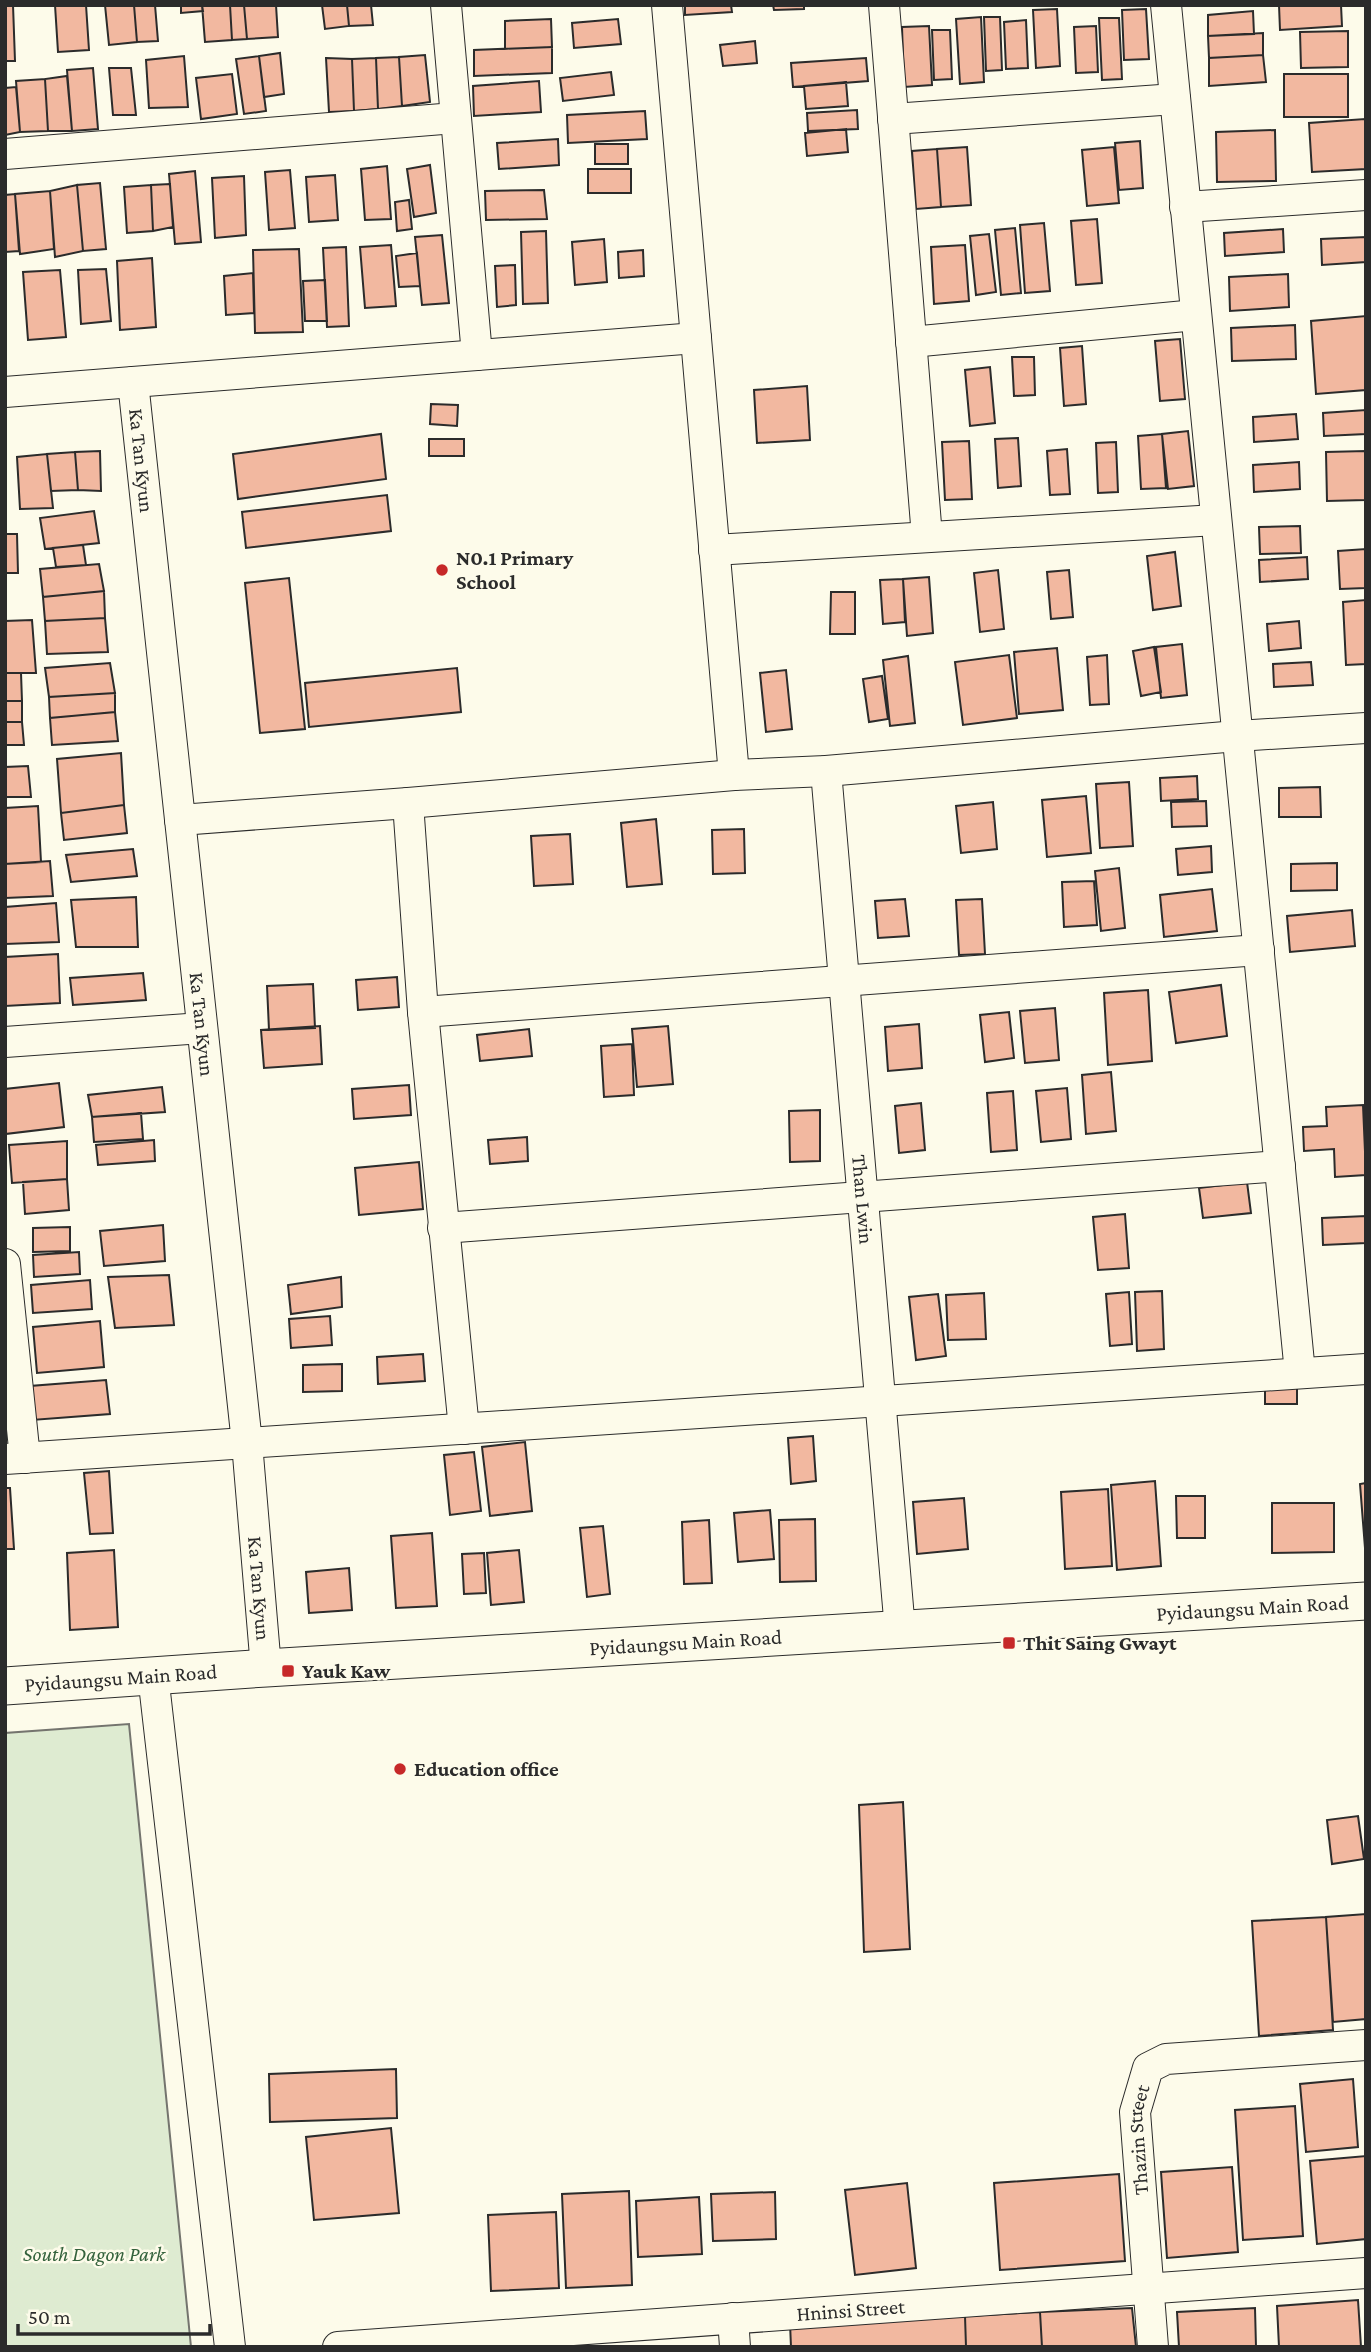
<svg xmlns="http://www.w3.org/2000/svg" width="1371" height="2352" font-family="'Crimson Pro',serif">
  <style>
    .green { fill: #deebd1; stroke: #74746e; stroke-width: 2 }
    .building { fill: #f2b8a0; stroke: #2b2b2b; stroke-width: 2 }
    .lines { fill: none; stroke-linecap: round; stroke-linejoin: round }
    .minor-casing { stroke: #2b2b2b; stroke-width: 32 }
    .major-casing { stroke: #2b2b2b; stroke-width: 39 }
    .minor { stroke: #fdfbea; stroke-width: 30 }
    .major { stroke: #fdfbea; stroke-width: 37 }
    .poi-dot { fill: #c62828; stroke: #fdfbea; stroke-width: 2.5 }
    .labels { text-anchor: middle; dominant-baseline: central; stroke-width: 5; stroke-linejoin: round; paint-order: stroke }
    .street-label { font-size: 21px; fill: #2b2b2b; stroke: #fdfbea }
    .poi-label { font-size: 21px; font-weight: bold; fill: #2b2b2b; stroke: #fdfbea; text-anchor: start }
    .park-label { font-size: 21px; font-style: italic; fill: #34623c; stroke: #fdfbea }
  </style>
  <rect width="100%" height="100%" fill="#fdfbea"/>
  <path class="green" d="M129 1724 191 2347H5V1733Z"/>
  <path class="building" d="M5 5H13L15 61H5Z
    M55 5H86L89 50 58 52Z
    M105 5H134L137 42 109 45Z
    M134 5H155L158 41 137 42Z
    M181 5H202L203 11 181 13Z
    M202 5H230L232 40 205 42Z
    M230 5H244L247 39 232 40Z
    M244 5H276L278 37 247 39Z
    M322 5H347L349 26 325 29Z
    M347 5H371L373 25 349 26Z
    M685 5H731L732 12 685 15Z
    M773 5H804V9L774 10Z
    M1279 5H1341L1342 26 1280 30Z
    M1057 9 1060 66 1036 68 1033 10Z
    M1146 9 1149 59 1124 60 1122 10Z
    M1253 11 1254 34 1208 36V15Z
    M981 17 984 82 960 84 956 19Z
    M984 17H1000L1002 70 986 71Z
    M1099 18H1119L1122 79 1102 80Z
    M551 19 552 47 505 49V21Z
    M618 19 621 44 574 48 572 23Z
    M1026 20 1028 68 1006 69 1004 22Z
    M929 26 932 85 904 87 902 27Z
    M1096 26 1098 72 1076 73 1074 27Z
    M932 30H950L952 79 934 80Z
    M1348 31V67L1301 68 1300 32Z
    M1263 33V55L1209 58 1208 36Z
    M755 41 757 63 723 66 720 45Z
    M552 47V73L474 76V50Z
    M280 53 284 94 264 97 259 56Z
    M425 55 430 102 402 106 399 57Z
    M1263 55 1266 82 1209 86V58Z
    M184 56 188 107 149 108 146 60Z
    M259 56 266 111 244 114 236 59Z
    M399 57 402 106 378 109 376 58Z
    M326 58 352 59 354 111 329 112Z
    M376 58 378 109 354 111 352 59Z
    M866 58 868 81 793 87 791 63Z
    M93 68 98 129 72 131 67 70Z
    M109 68H131L136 115H113Z
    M611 72 614 95 563 101 560 78Z
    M232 74 237 114 201 119 196 78Z
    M1284 74H1348V117H1284Z
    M67 76 72 131H48L45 79Z
    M45 79 48 131 20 132 16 81Z
    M539 81 541 112 474 116 473 86Z
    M846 82 848 106 806 109 804 86Z
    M16 87 20 132 5 135V88Z
    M857 110 858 129 808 131 807 113Z
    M645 111 647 139 568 143 567 115Z
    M1365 119 1366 169 1312 172 1309 123Z
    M846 129 848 152 807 156 805 133Z
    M1275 130 1276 181 1217 182 1216 132Z
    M558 139 559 165 499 169 497 143Z
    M1140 141 1143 188 1119 190 1115 143Z
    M595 144H628V164H595Z
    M967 147 971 205 941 207 937 149Z
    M1114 147 1119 203 1087 206 1082 150Z
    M937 149 941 207 916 209 912 151Z
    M430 165 436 213 414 217 407 169Z
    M387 166 391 219 365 220 361 169Z
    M588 169H631V193H588Z
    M290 170 295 228 269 230 265 172Z
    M195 171 201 242 175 244 169 174Z
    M335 175 338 220 309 222 306 177Z
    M244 176 246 235 215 238 212 178Z
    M100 183 106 249 83 251 77 185Z
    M170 184 173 227 153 231 151 185Z
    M77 185 83 251 55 257 50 191Z
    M151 185 153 231 127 233 124 187Z
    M544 190 547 219 486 220 485 191Z
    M50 191 54 249 20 254 15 194Z
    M15 194 19 251 5 252V195Z
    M409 200 412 229 397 231 395 202Z
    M1097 219 1102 283 1076 285 1071 221Z
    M1044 223 1050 291 1025 293 1020 225Z
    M1015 228 1021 293 1001 295 995 230Z
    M1283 229 1284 252 1225 256 1224 233Z
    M546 231 548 303 523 304 521 232Z
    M989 234 996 292 976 295 970 236Z
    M442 235 449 303 422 305 415 237Z
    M1366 237V262L1322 265 1321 239Z
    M604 239 607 282 575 285 572 242Z
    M391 245 396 306 365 308 360 247Z
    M965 245 969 301 934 304 931 247Z
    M346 247 349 326 327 327 323 248Z
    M299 249 303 332 255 333 253 250Z
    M643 250 644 276 619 278 618 252Z
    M417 253 420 286 399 287 396 256Z
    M152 258 156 327 120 330 117 261Z
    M515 265 516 305 497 307 495 266Z
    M106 269 111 321 81 324 78 270Z
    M60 270 66 337 28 340 23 272Z
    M253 273 254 313 226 315 224 276Z
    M1288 274 1289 307 1230 311 1229 277Z
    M325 280 327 321H305L303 281Z
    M1366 316V390L1316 394 1311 321Z
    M1295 325 1296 359 1232 361 1231 328Z
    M1180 339 1185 399 1160 401 1155 341Z
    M1082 346 1086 404 1064 406 1060 348Z
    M1012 357H1034L1035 395 1014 396Z
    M990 367 995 423 970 426 965 370Z
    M807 386 810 440 757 443 754 390Z
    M431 404 458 405 457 426 430 424Z
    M1366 410V434L1324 436 1323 413Z
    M1296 414 1298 439 1254 442 1253 417Z
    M1188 431 1194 486 1168 489 1162 434Z
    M381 434 386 479 238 499 233 454Z
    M1162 434 1166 488 1141 489 1138 436Z
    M1018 438 1021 486 998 488 995 439Z
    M429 439H464V456H429Z
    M969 441 972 499 945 500 942 442Z
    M1116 442 1118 492 1098 493 1096 443Z
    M1067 449 1070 494 1050 495 1047 451Z
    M100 451 101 491 78 490 75 452Z
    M1366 451V500L1327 501 1326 452Z
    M75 452 78 490 51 491 47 454Z
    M47 454 53 508 20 509 17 457Z
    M1299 462 1300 489 1254 492 1253 465Z
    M387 495 391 531 246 548 242 512Z
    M94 511 99 543 45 549 40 518Z
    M1300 526 1301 553 1260 554 1259 527Z
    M5 534H17L18 573H5Z
    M83 545 86 565 56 567 53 548Z
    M1366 549V588L1340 589 1338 551Z
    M1175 552 1181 606 1153 610 1147 556Z
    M1307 557 1308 579 1260 582 1259 560Z
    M99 564 104 591 43 597 40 569Z
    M998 570 1004 629 980 632 974 573Z
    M1069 570 1073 617 1051 619 1047 572Z
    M929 577 933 633 907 636 903 579Z
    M289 578 305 729 260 733 245 583Z
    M903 579 905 622 883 624 880 580Z
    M104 591 105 618 45 621 43 597Z
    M831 592H855V634H830Z
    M1366 600V664L1346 665 1343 602Z
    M105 618 108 652 47 654 45 621Z
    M32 620 36 673H5V621Z
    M1299 621 1301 648 1269 651 1267 624Z
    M1182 644 1187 695 1161 698 1156 647Z
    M1154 647 1161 692 1141 696 1133 651Z
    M1057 648 1063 710 1019 714 1014 652Z
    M1009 655 1017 718 963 725 955 662Z
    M1107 655 1109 704 1090 705 1087 657Z
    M908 656 915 723 890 726 883 660Z
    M1311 662 1313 685 1274 687 1273 664Z
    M110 663 115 693 49 697 45 668Z
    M457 668 461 712 309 727 305 683Z
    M786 670 792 729 766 732 760 673Z
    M5 673H21L22 701H5Z
    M882 676 888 719 869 722 863 679Z
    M115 693V712L50 718 49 697Z
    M5 701H22V722H5Z
    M115 712 118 741 52 745 50 718Z
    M5 722H22L24 745H5Z
    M121 753 124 805 61 813 57 759Z
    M28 766 31 797H5V767Z
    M1197 776 1198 799 1161 801 1160 778Z
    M1129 782 1133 846 1100 848 1096 784Z
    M1320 787 1321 817H1279V788Z
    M1086 796 1091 853 1047 857 1042 800Z
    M1206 801 1207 826 1172 827 1171 802Z
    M993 802 997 849 961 853 956 806Z
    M124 805 127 833 64 840 61 813Z
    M38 806 41 862 5 864V808Z
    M656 819 662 884 627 887 621 823Z
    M744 829 745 873 713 874 712 830Z
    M570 834 573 884 534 886 531 836Z
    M1211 846 1212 872 1178 875 1176 849Z
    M133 849 137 876 71 882 66 855Z
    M50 861 53 896 5 898V864Z
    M1337 863V890L1291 891V864Z
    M1119 868 1125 928 1101 931 1095 871Z
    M1094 881 1097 925 1064 927 1062 882Z
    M1212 889 1217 931 1164 937 1160 895Z
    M136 897 138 947H76L71 900Z
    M905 899 909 936 878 938 875 901Z
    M982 899 985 954 959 955 956 900Z
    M56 903 59 942 5 944V907Z
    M1352 910 1355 946 1290 952 1287 916Z
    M58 954 60 1003 5 1006V957Z
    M143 973 146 1000 73 1005 70 978Z
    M397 977 399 1007 358 1010 356 980Z
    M313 984 315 1028 269 1030 267 986Z
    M1221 985 1227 1036 1176 1043 1169 992Z
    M1148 990 1152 1061 1108 1065 1104 993Z
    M1055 1008 1059 1060 1025 1063 1020 1011Z
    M1009 1012 1014 1058 985 1062 980 1015Z
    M919 1024 922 1068 888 1071 885 1027Z
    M320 1026 322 1064 264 1068 261 1030Z
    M668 1026 673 1084 637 1087 632 1029Z
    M529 1029 532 1056 480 1061 477 1035Z
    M632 1044 634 1095 604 1097 601 1046Z
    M1111 1072 1116 1131 1086 1134 1082 1075Z
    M59 1083 64 1127 5 1134V1089Z
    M409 1085 411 1115 354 1119 352 1089Z
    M162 1087 165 1112 92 1117 88 1095Z
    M1067 1088 1071 1139 1041 1142 1036 1091Z
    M1013 1091 1017 1150 991 1152 987 1093Z
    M921 1103 925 1150 899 1153 895 1106Z
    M1363 1105 1366 1175 1335 1177 1334 1149 1304 1151 1303 1127 1327 1126 1326 1107Z
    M820 1110V1161L790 1162 789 1111Z
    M141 1113 143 1139 94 1142 92 1117Z
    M527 1137 528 1161 490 1164 488 1140Z
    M154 1140 155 1161 98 1165 96 1145Z
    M67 1141V1179L12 1183 9 1145Z
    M419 1162 423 1209 359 1215 355 1168Z
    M67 1179 69 1210 25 1214 23 1182Z
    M1247 1182 1251 1213 1203 1218 1199 1188Z
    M1125 1214 1129 1268 1098 1270 1093 1217Z
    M1366 1216V1243L1323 1245 1322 1218Z
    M163 1225 165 1261 104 1266 100 1231Z
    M70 1227V1251L33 1252V1228Z
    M79 1252 80 1274 34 1277 33 1255Z
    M169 1275 174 1325 115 1328 108 1277Z
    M341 1277 342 1307 291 1314 288 1285Z
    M90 1280 92 1309 33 1313 31 1285Z
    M1162 1291 1164 1349 1137 1351 1135 1292Z
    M1129 1292 1132 1344 1110 1346 1106 1294Z
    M984 1293 986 1339 948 1340 946 1295Z
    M938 1294 946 1356 916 1360 909 1297Z
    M330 1316 332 1345 291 1348 289 1319Z
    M100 1321 104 1367 37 1373 33 1327Z
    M423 1354 425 1381 378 1384 377 1357Z
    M342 1364V1391L303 1392V1365Z
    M1297 1378V1404H1265V1379Z
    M106 1380 110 1414 32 1420 30 1386Z
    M813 1436 816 1481 791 1484 788 1438Z
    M525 1442 532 1511 490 1516 482 1447Z
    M474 1452 481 1511 450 1515 444 1455Z
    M109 1471 113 1533 90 1534 84 1473Z
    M1155 1481 1161 1566 1117 1570 1111 1485Z
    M1366 1483V1548H1365L1360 1484Z
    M5 1488H10L14 1549H5Z
    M1108 1489 1112 1566 1065 1569 1061 1492Z
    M1176 1496H1205V1538H1177Z
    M964 1498 968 1549 917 1554 913 1502Z
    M1272 1503H1334V1552L1272 1553Z
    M770 1510 774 1559 738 1562 734 1513Z
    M815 1519 816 1581 780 1582 779 1520Z
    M709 1520 712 1583 684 1584 682 1522Z
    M603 1526 610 1594 587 1597 580 1528Z
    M432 1533 437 1606 396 1608 391 1536Z
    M114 1550 118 1627 70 1630 67 1553Z
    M519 1550 524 1602 491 1605 487 1553Z
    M484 1553 486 1593 464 1594 462 1554Z
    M349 1568 352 1610 309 1613 306 1572Z
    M903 1802 910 1949 864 1952 859 1805Z
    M1358 1816 1364 1859 1332 1864 1327 1820Z
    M1366 1914V2019L1333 2022 1326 1917Z
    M1326 1917 1333 2030 1259 2036 1252 1921Z
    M396 2069 397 2118 270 2122 269 2074Z
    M1353 2079 1358 2147 1306 2152 1300 2084Z
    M1295 2106 1303 2236 1243 2240 1235 2110Z
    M391 2128 399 2213 314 2220 306 2137Z
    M1366 2156V2239L1317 2244 1310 2161Z
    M1232 2167 1238 2252 1167 2258 1161 2172Z
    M1119 2174 1125 2261 1000 2270 994 2183Z
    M907 2183 916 2268 855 2275 845 2190Z
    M629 2191 632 2285 566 2288 562 2194Z
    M775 2192 776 2239 713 2241 711 2194Z
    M699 2197 702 2254 638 2257 636 2201Z
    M556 2212 559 2288 491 2291 488 2215Z
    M1358 2300 1361 2347H1279L1277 2306Z
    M1132 2308 1136 2347H1042L1040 2312Z
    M1255 2308 1256 2347H1179L1177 2312Z
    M1040 2312 1042 2347H966L965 2316Z
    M965 2316 966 2347H791L790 2323Z"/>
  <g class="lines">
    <defs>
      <g id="minor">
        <path d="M446 5 477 355"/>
        <path d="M667 5 734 775"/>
        <path d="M884 5 927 537"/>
        <path d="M1166 5 1300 1373"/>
        <path d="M893 119 1175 99"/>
        <path d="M5 154 455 118"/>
        <path d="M1185 207 1366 195"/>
        <path d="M911 342 1196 315"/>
        <path id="s1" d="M133 382 247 1443 266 1668"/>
        <path d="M5 392 696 338"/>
        <path d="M714 550 1216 520"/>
        <path id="s2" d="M826 771 900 1630"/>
        <path d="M408 803 423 1012 464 1429"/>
        <path d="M180 820 408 803 734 775 826 771 1237 736 1366 728"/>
        <path d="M423 1012 1259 950"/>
        <path d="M5 1042 202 1028"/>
        <path d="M443 1228 1280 1166"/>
        <path d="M5 1264 25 1458"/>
        <path d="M5 1459 1366 1369"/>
        <path d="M153 1675 230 2347"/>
        <path d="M733 2318 735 2347"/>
        <path id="s3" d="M338 2347 1366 2273"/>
        <path id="s4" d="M1153 2347 1135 2112 1148 2068 1166 2059 1366 2045"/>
      </g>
      <g id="major">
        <path id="s5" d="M5 1686 266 1668 1366 1601"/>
      </g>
    </defs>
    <use href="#minor" class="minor-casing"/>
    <use href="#major" class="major-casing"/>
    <use href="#minor" class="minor"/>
    <use href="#major" class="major"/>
  </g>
  <g class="poi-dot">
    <circle cx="442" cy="570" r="7"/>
    <rect x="1002" y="1636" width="14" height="14" rx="3.5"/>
    <rect x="281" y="1664" width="14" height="14" rx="3.5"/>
    <circle cx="400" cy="1769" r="7"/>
  </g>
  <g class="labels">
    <g class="street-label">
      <text stroke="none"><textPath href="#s1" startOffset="79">Ka Tan Kyun</textPath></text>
      <text stroke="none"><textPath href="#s1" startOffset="646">Ka Tan Kyun</textPath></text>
      <text stroke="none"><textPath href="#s2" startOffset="430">Than Lwin</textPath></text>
      <text stroke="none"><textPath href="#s1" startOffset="1213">Ka Tan Kyun</textPath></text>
      <text stroke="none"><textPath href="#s5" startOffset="1250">Pyidaungsu Main Road</textPath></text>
      <text stroke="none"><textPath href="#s5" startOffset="682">Pyidaungsu Main Road</textPath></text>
      <text stroke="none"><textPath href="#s5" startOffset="116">Pyidaungsu Main Road</textPath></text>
      <text stroke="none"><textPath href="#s4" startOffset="208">Thazin Street</textPath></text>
      <text stroke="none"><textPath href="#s3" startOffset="514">Hninsi Street</textPath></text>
    </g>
    <g class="poi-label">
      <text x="456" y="558">N0.1 Primary<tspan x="456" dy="24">School</tspan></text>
      <text x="1023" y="1643">Thit Saing Gwayt</text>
      <text x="302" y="1671">Yauk Kaw</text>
      <text x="414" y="1769">Education office</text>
    </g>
    <g class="park-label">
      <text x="94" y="2254">South Dagon Park</text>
    </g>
  </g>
  <rect width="1371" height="2352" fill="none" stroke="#2b2b2b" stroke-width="14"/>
  <path d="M18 2324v10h192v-10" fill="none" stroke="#2b2b2b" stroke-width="3.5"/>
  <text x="28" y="2324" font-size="21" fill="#2b2b2b" stroke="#fdfbea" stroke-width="5" paint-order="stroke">50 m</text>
</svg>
